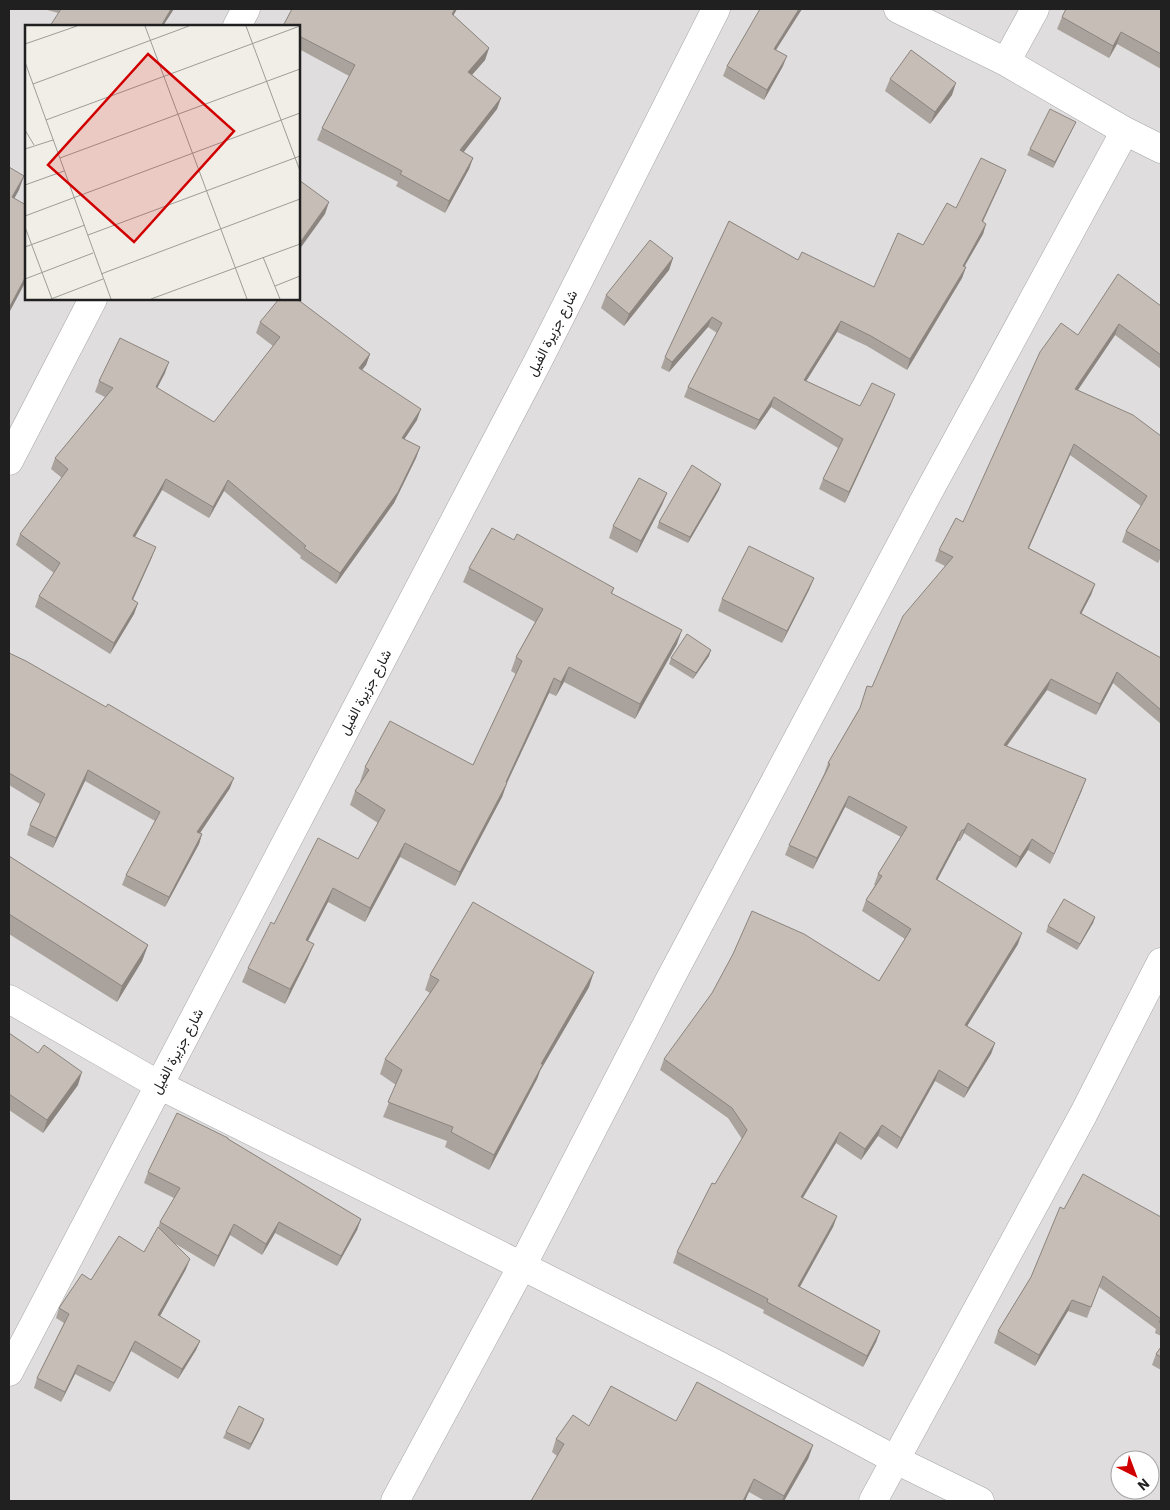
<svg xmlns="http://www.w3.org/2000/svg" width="1170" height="1510" font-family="'IBM Plex Sans',Vazirmatn,sans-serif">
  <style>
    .residential { fill: #dfdddd; fill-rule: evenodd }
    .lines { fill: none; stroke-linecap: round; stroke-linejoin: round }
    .minor-casing { stroke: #a7a7a7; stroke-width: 29 }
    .minor { stroke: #fff; stroke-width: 28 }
    .wall { fill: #aaa39d }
    .shaded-wall { fill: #8b847f }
    .building { fill: #c6bdb6; stroke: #8b847f }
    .labels { text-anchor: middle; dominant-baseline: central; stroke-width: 5; stroke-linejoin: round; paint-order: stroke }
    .street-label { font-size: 14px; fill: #202020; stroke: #fff }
    .inset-road { fill: none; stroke: #9d9c97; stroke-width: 1 }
    .view { fill: #d10000; fill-opacity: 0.15; stroke: #d10000; stroke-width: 2.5 }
    .inset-edge { fill: none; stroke: #202020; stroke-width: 2.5 }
  </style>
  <rect width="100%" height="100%" fill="#f1eee7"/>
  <path class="residential" d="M9 9H1161V1501H9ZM26 26H299V299H26ZM1120 1460H1150V1490H1120Z"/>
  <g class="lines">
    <defs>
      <path id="minor" d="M898 9 1006 62 1125 131 1161 149
        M237 26 246 9
        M1006 62 1035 9
        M9 461 93 299
        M9 999 159 1085 522 1266 718 1365 894 1459 980 1501
        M9 1372 537 363 716 9
        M395 1501 522 1266 669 981 927 495 1125 131
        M873 1501 1083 1115 1161 962"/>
    </defs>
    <use href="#minor" class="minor-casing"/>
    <use href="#minor" class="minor"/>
  </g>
  <path class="wall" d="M44 9H174L58 13Z
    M292 9H457L453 15 489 48 485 60 472 75 501 98 497 109 463 152 473 158 469 169 445 213 396 186 398 182 317 140 322 128 349 76 299 49V26Z
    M802 9 776 50 783 66 764 100 723 76 727 66Z
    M1161 9V69L1117 44 1109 58 1057 29 1062 17Z
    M890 79 952 95 930 124 885 91Z
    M1076 122 1053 168 1027 155 1030 149Z
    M1002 180 983 222 986 224 983 234 964 267H966L962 278 907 370 867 346 837 332 806 381 860 406 891 404 845 503 819 489 823 479 838 448 771 407 755 430 684 397 688 387 717 333 708 327 669 372 661 368 665 357 729 221 798 260 874 287 923 245 956 208Z
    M673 258 669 270 624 326 601 308 606 295Z
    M1161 306V369L1115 335 1078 390 1161 436V557L1158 563 1122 542 1126 531 1141 506 1070 455 1029 548 1095 584 1091 595 1081 613 1161 658V724L1113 683 1096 715 1047 690 1007 746 1082 790 1050 864 1028 850 1016 868 964 833 960 841H958L937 880 1018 944 967 1026 995 1043 991 1054 964 1098 935 1081 897 1149 878 1136 861 1160 836 1143 803 1198 837 1216 833 1227 800 1287 880 1331 876 1342 863 1367 763 1313 764 1310 673 1263 677 1252 742 1139 728 1118 660 1070 664 1059 879 981 905 939 862 911 866 900 875 885H874L878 874 901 837 845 807 813 869 785 855 789 845 824 774 828 763 872 687 945 566 935 561 939 550 963 522 1078 335Z
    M260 322 370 354 366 365 362 370 417 420 404 439 420 447 416 458 394 503 336 584 300 558 301 556 224 491 209 518 162 490 135 537 152 557 133 600 138 603 134 614 110 654 35 607 39 596 54 573 16 545 20 534 62 478 51 469 55 458 105 397 95 392 99 381 165 373 157 388 214 422 273 346 256 333Z
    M719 490 688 543 657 528 659 522Z
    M667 493 662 505 637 553 609 538 613 526Z
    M514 540 614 588 612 594 677 644 635 719 564 682 556 696 549 693 507 783 502 797 455 886 400 857 365 922 328 902 308 941V958L285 1004 242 982 248 968 274 924 358 859 378 823 350 805 355 791 361 782H360L365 767 473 765 516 674 511 671 516 657 535 622 463 582 469 568Z
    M814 578 809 590 782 643 718 611 722 599Z
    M9 653 230 788 200 833 202 834 199 844 165 907 122 885 126 875 155 821 85 781 53 848 27 835 30 825 40 804 9 785Z
    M709 656 693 679 669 664 671 658Z
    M9 856 148 945 142 961 117 1002 9 934Z
    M1095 917 1093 923 1077 950 1046 932 1048 926Z
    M430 975 589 987 540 1071 537 1079 489 1170 445 1147 447 1141 383 1117 396 1085 380 1074 385 1059 430 993 425 990Z
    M9 1033 78 1085 43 1133 9 1110Z
    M228 1139 361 1219 357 1230 337 1266 275 1233 262 1255 230 1235 214 1267 174 1243 186 1269 160 1316 200 1341 196 1350 178 1379 131 1351 110 1392 75 1374 61 1402 34 1388 37 1378 64 1323 56 1318 59 1308 91 1280 144 1252 158 1228 160 1222 174 1198 144 1183 148 1172Z
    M1064 1209 1161 1217V1336L1155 1333 1156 1329 1099 1287 1087 1318 1068 1311 1035 1366 994 1343 998 1331 1031 1277Z
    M1161 1347V1370L1152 1365 1156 1354Z
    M264 1419 262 1425 249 1450 223 1438 226 1432Z
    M676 1421 813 1445 808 1459 784 1501H765L749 1492 557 1456 552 1452 556 1439 589 1426Z"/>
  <path class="shaded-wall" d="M171 9H174L163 26H161Z
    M455 9H457L448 25 452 14Z
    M799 9H802L770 59 774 49Z
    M1121 32 1117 44 1109 58 1113 46Z
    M489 48 485 60 464 84 468 72Z
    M787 56 783 66 764 100 767 90Z
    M956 83 952 95 930 124 935 112Z
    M501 98 497 109 456 162 460 150Z
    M1076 122 1053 168 1055 162Z
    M473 158 469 169 445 213 449 201Z
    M1006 170 1002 180 978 231 982 221Z
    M24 176 19 190 9 208 12 197Z
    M329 202 325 214 299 250V244Z
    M986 224 983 234 959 276 963 266Z
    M673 258 669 270 624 326 629 314Z
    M966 267 962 278 907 370 910 359Z
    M26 276V281L9 313V308Z
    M712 317 708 327 669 372 672 362Z
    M841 321 837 332 800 391 804 380Z
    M1119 324 1115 335 1071 400 1075 389Z
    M370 354 366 365 355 379 359 368Z
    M169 362 165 373 152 398 156 387Z
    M895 394 891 404 845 503 849 492Z
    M774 397 771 407 755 430 759 420Z
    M421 409 417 420 398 449 402 438Z
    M1074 444 1070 455 1024 559 1028 548Z
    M420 447 416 458 394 503 336 584 340 573Z
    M166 479 162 490 129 547 133 536Z
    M228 480 224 491 209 518 213 507Z
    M721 484 719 490 688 543 690 537Z
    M667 493 662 505 637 553 641 541Z
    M156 547 152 557 128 610 132 599Z
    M814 578 809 590 782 643 787 631Z
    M1095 584 1091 595 1076 624 1080 613Z
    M138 603 134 614 110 654 114 643Z
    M682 630 677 644 635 719 640 704Z
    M711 650 709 656 693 679 696 673Z
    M569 667 564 682 556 696 561 682Z
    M1117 672 1113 683 1096 715 1100 704Z
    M554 678 549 693 505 787 507 783 502 797 455 886 460 872 506 782Z
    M1051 679 1047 690 1000 755 1004 745Z
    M88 770 85 781 53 848 56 838Z
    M234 778 230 788 194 842 197 832Z
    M1086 779 1082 790 1050 864 1054 854Z
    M849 796 845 807 813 869 817 858Z
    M968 823 964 833 960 841 964 830Z
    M962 830 958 841 932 890 936 879Z
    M202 834 199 844 165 907 169 897Z
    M1032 839 1028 850 1016 868 1020 857Z
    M405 843 400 857 365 922 370 908Z
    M333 888 328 902 301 954 306 940Z
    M1095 917 1093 923 1077 950 1080 944Z
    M1022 933 1018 944 961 1036 965 1025Z
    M314 944 308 958 285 1004 290 989Z
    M148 945 142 961 117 1002 122 986Z
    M594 972 589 987 540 1071 537 1079 489 1170 494 1155 541 1064Z
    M995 1043 991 1054 964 1098 968 1088Z
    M939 1070 935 1081 897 1149 901 1138Z
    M82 1072 78 1085 43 1133 47 1120Z
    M882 1125 878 1136 861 1160 865 1149Z
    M840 1132 836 1143 797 1207 801 1197Z
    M837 1216 833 1227 794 1297 798 1286Z
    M361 1219 357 1230 337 1266 341 1256Z
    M279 1222 275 1233 262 1255 266 1244Z
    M234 1224 230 1235 214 1267 218 1256Z
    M190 1259 186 1269 155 1325 158 1315Z
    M1072 1300 1068 1311 1035 1366 1039 1355Z
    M880 1331 876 1342 863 1367 867 1356Z
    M135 1341 131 1351 110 1392 114 1383Z
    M200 1341 196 1350 178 1379 182 1369Z
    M78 1365 75 1374 61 1402 65 1392Z
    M264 1419 262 1425 249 1450 251 1444Z
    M813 1445 808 1459 784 1501H782L784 1496Z
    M754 1479 749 1492 745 1501H743Z"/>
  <path class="building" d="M61 9H171L161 26H50Z
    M292 9H455L452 14 489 48 468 72 501 98 460 150 473 158 449 201 400 174 402 171 322 128 355 65 299 36V26H283Z
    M760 9H799L774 49 787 56 767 90 727 66Z
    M1066 9H1161V54L1121 32 1113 46 1062 17Z
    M911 50 956 83 935 112 890 79Z
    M1050 109 1076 122 1055 162 1030 149Z
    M981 158 1006 170 982 221 986 224 963 266 966 267 910 359 871 336 841 321 804 380 860 406 872 383 895 394 849 492 823 479 843 439 774 397 759 420 688 387 722 323 712 317 672 362 665 357 729 221 798 260 802 252 874 287 898 233 923 245 947 203 956 208Z
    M9 167 24 176 12 197 26 205V276L9 308Z
    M299 180 329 202 299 244Z
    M650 240 673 258 629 314 606 295Z
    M1118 274 1161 306V355L1119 324 1075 389 1133 415 1161 436V551L1126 531 1147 496 1074 444 1028 548 1095 584 1080 613 1161 658V710L1117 672 1100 704 1051 679 1004 745 1086 779 1054 854 1032 839 1020 857 968 823 964 830H962L936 879 1022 933 965 1025 995 1043 968 1088 939 1070 901 1138 882 1125 865 1149 840 1132 801 1197 837 1216 798 1286 880 1331 867 1356 767 1302 768 1299 677 1252 712 1183 715 1184 747 1130 732 1108 664 1059 712 993 733 954 752 911 804 934 879 981 911 929 866 900 882 876 878 874 907 827 849 796 817 858 789 845 830 764 828 763 860 708 867 686 872 687 903 616 953 557 939 550 956 518 963 522 1040 352 1061 323 1078 335Z
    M279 299H297L370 354 359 368 421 409 402 438 420 447 398 492 340 573 304 548 306 546 228 480 213 507 166 479 133 536 156 547 132 599 138 603 114 643 39 596 60 563 20 534 68 469 55 458 113 388 99 381 120 338 169 362 156 387 214 422 280 337 260 322Z
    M692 465 721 484 690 537 659 522Z
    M639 478 667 493 641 541 613 526Z
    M492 528 514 540 517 534 614 588 611 593 682 630 640 704 569 667 561 682 554 678 506 782 507 783 460 872 405 843 370 908 333 888 306 940 314 944 290 989 248 968 271 922 274 924 318 838 358 859 385 810 355 791 369 770 365 767 390 721 473 765 522 661 516 657 543 609 469 568Z
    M749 546 814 578 787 631 722 599Z
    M687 634 711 650 696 673 671 658Z
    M9 653 26 661 106 707 108 704 234 778 197 832 202 834 169 897 126 875 160 812 88 770 56 838 30 825 45 794 9 773Z
    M9 856 148 945 122 986 9 914Z
    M1064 899 1095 917 1080 944 1048 926Z
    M473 902 594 972 541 1064H543L494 1155 451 1132 453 1127 388 1102 402 1070 385 1059 439 980 430 975Z
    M9 1033 38 1053 44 1045 82 1072 47 1120 9 1094Z
    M177 1113 228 1138V1139L361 1219 341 1256 279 1222 266 1244 234 1224 218 1256 160 1222 180 1188 148 1172Z
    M1083 1174 1161 1217V1323L1159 1322 1161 1319 1103 1276 1091 1307 1072 1300 1039 1355 998 1331 1031 1277 1060 1207 1064 1209Z
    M158 1227 190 1259 158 1315 200 1341 182 1369 135 1341 114 1383 78 1365 65 1392 37 1378 69 1314 59 1308 82 1274 91 1280 119 1236 144 1252Z
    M1161 1347V1357L1156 1354Z
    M697 1382 813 1445 784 1496 754 1479 743 1501H531L564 1444 556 1439 573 1415 589 1426 611 1386 676 1421Z
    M239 1406 264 1419 251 1444 226 1432Z"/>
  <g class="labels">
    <g class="street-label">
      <text transform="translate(552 333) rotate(-63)">شارع جزيرة الفيل</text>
      <text transform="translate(365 692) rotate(-62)">شارع جزيرة الفيل</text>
      <text transform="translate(177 1051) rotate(-62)">شارع جزيرة الفيل</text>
    </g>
  </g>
  <g transform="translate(25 25)">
    <rect width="275" height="275" fill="#f1eee7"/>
    <path class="inset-road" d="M120 1 222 274M221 1 275 146M0 19 52 1M0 37 86 274M8 59 164 1M21 95 275 1M0 105 9 120M0 124 28 115M35 133 275 44M0 160 39 146M0 191 275 88M0 202 27 274M63 210 275 131M0 222 60 200M238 232 255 274M76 249 275 174M0 254 68 228M250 261 275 251M26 274 78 254M126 274 275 219"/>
    <path class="view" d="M123 29 209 106 109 217 23 140Z"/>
    <rect width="275" height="275" class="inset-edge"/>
  </g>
  <rect width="1170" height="1510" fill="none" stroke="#202020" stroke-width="20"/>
  <g transform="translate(1135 1475) rotate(138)"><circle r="24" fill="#ffffff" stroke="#a6a6a6"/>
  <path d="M0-4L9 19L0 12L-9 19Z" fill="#d10000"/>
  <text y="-8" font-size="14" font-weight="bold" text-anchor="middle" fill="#202020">N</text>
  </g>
</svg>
